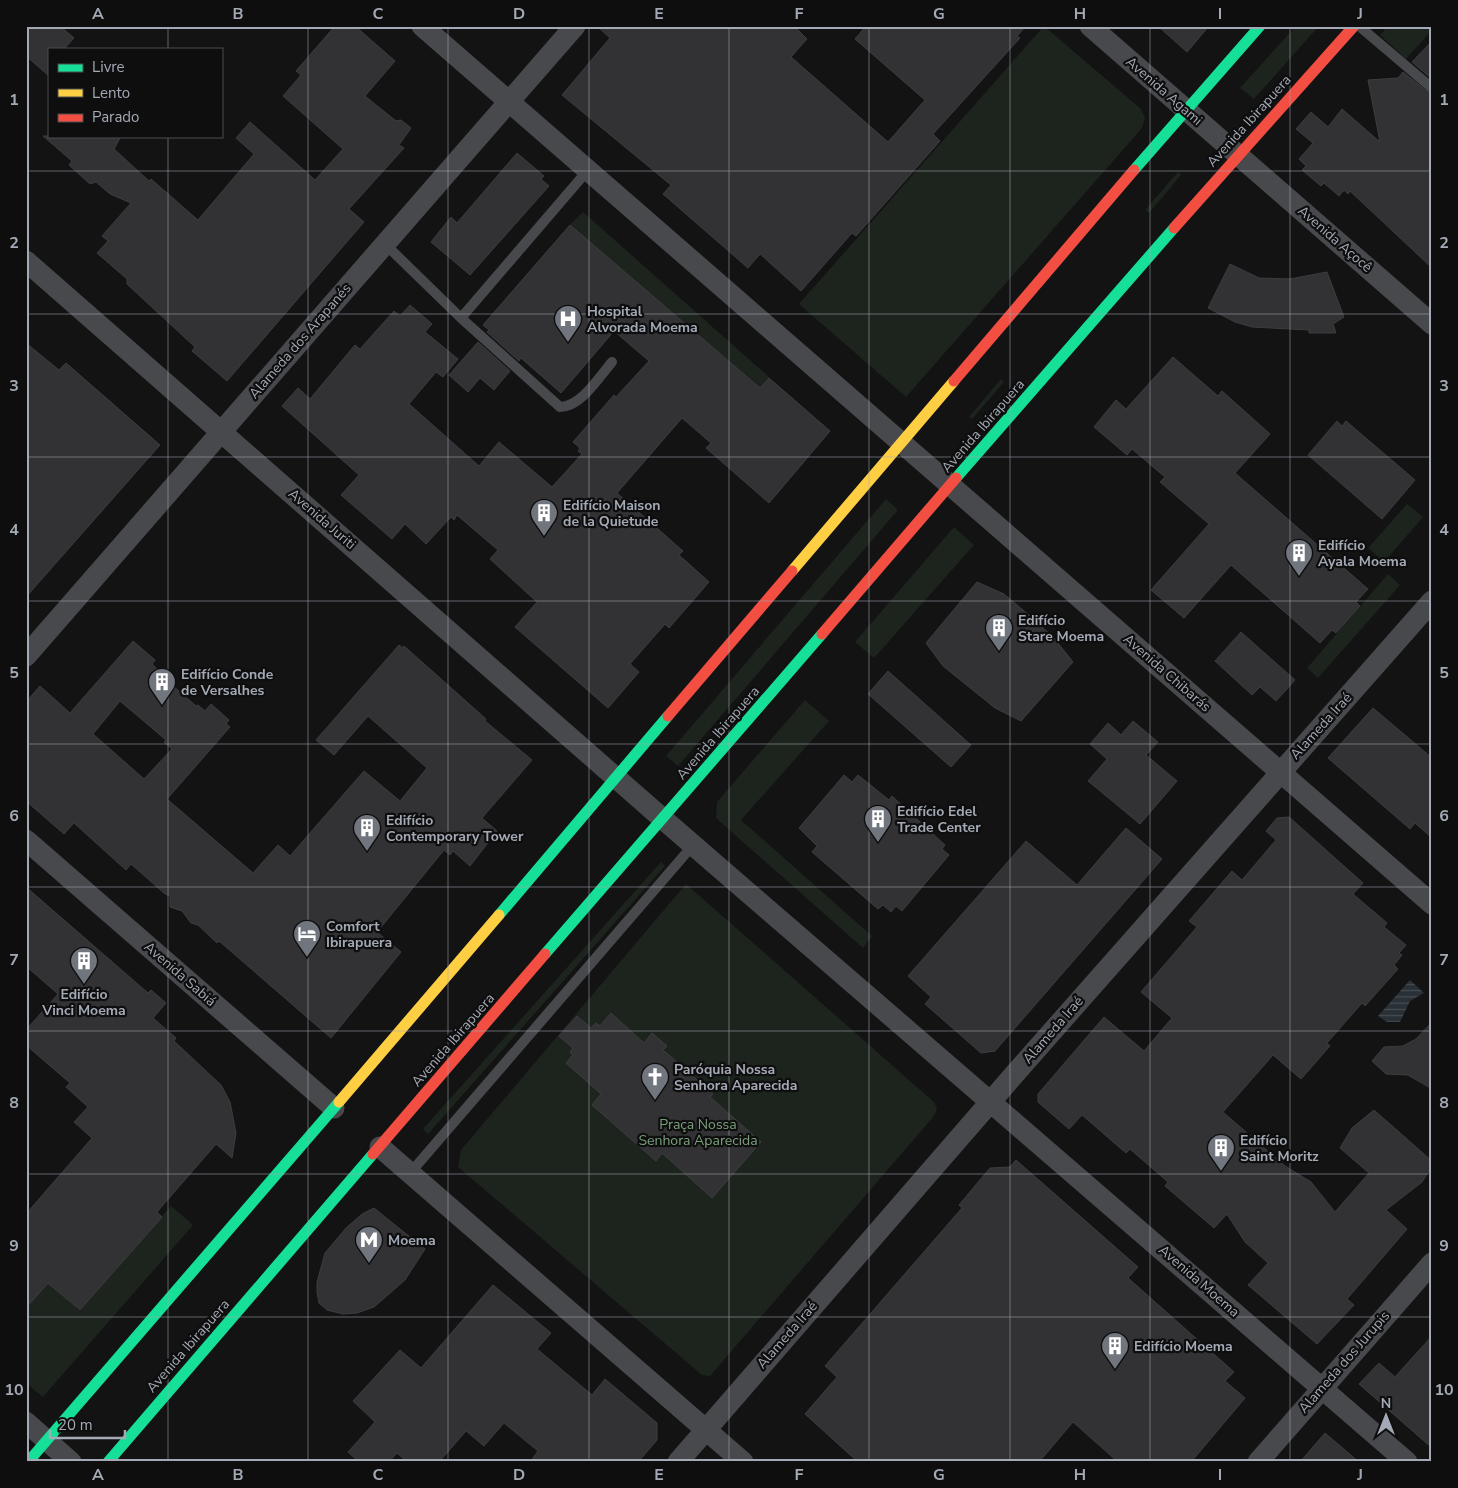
<svg xmlns="http://www.w3.org/2000/svg" width="1458" height="1488" font-family="'Nunito Sans',sans-serif">
  <style>
    .green { fill: #1d241e }
    .water { fill: url(#water-rules) }
    .building { fill: #323234; stroke: #3c3d40; fill-rule: evenodd }
    .lines { fill: none; stroke-linecap: round; stroke-linejoin: round }
    .lane { stroke: #48494c; stroke-width: 10 }
    .street { stroke: #48494c; stroke-width: 21 }
    .fast { stroke: #16e098; stroke-width: 11 }
    .slow { stroke: #ffcf43; stroke-width: 11 }
    .jam { stroke: #f24e42; stroke-width: 11 }
    .grid { fill: none; stroke: #a4aab5; stroke-width: 1; stroke-opacity: 0.55 }
    .labels { text-anchor: middle; dominant-baseline: central; stroke-width: 4.5; stroke-linejoin: round; paint-order: stroke }
    .street-label { font-size: 14px; fill: #a4aab5; stroke: #0e0e0f }
    .poi-label { font-size: 14px; font-weight: bold; fill: #a4aab5; stroke: #0e0e0f; text-anchor: start }
    .park-label { font-size: 14px; fill: #7ba07c; stroke: #0e0e0f }
    .neatline { fill: none; stroke: #a4aab5; stroke-width: 2 }
    .grid-label { font-size: 16px; text-anchor: middle; font-weight: bold; fill: #a4aab5 }
  </style>
  <defs>
    <pattern id="water-rules" width="6" height="5" patternUnits="userSpaceOnUse" patternTransform="scale(1.25)"><rect width="6" height="5" fill="#293137"/><path d="M0 2.5h6" fill="none" stroke="#454c52"/></pattern>
  </defs>
  <rect width="100%" height="100%" fill="#131314"/>
  <path class="green" d="M1044 26 1141 109 1145 118 1142 128 906 397 799 304Z
    M1296 26H1319L1254 99 1240 88Z
    M1388 26H1425L1431 31 1406 59 1380 35Z
    M1178 172 1181 175 1149 213 1145 210Z
    M583 212 769 377 760 388 570 225Z
    M1001 379 1004 382 972 419 969 417Z
    M886 499 898 510 678 766 666 756Z
    M1407 504 1423 517 1384 562 1368 548Z
    M954 527 974 545 874 658 855 642Z
    M1388 574 1400 585 1318 678 1307 668Z
    M805 700 829 721 741 820 872 936 863 948 716 818 717 802Z
    M661 862 665 866 428 1134 423 1129Z
    M686 884 934 1102 937 1109 934 1116 710 1376 702 1375 458 1167 461 1150Z
    M171 1206 193 1225 43 1397 26 1383V1307L48 1282 80 1311Z"/>
  <path class="water" d="M1410 980 1424 993 1410 1001 1400 1022H1387L1378 1016Z"/>
  <path class="building" d="M26 26H60L74 38 64 49H49V76L26 56Z
    M335 26H355L395 61 365 96 396 121 401 120 411 128 399 145 404 148 349 209 364 222 227 381 192 351 195 347 127 284V279L97 253 108 241 102 236 131 203 110 194 96 182 90 184 69 165 72 161 43 136H121L114 149 149 181 151 179 198 220 254 154 236 138 250 122 315 180 343 149 283 96 301 75 296 71Z
    M597 26H794L807 39 791 57 888 142 925 100 855 39 866 26H1026L1017 36 1020 38 933 134 940 141 856 236 852 233 801 291 760 254 748 268 663 194 671 185 562 95 610 38Z
    M1158 26H1209L1187 52Z
    M1432 41V79L1412 62Z
    M1403 72 1432 95V268L1350 191 1348 194 1344 190 1339 196 1324 183 1321 186 1302 170 1306 166 1299 159 1313 143 1296 129 1311 112 1328 127 1342 109 1380 142 1368 80 1398 78Z
    M517 153 544 176 541 179 549 186 470 275 431 242 451 217 457 223Z
    M570 225 760 388 769 378 830 431 769 503 706 448 711 443 682 418 617 493 683 551 679 555 709 582 669 628 665 624 630 664 639 672 608 708 515 627 537 602 490 559 498 550 457 515 454 520 451 517 426 544 405 524 392 539 341 495 359 475 282 406 298 388 310 399 355 345 360 349 394 311 400 316 410 305 432 324 425 332 458 359 443 377 436 372 409 404 479 466 499 442 552 487 582 454 578 451 580 448 573 442 614 395 616 397 649 361 614 331 561 393 521 358 519 361 487 332 489 330 483 325Z
    M1230 264 1259 278 1290 279 1327 272 1344 317 1333 324 1336 333H1309V330L1252 327 1235 322 1208 308Z
    M478 342 510 371 494 390 480 378 468 392 449 375Z
    M26 343 59 370 66 363 160 445 26 597Z
    M1173 357 1218 396 1222 391 1270 434 1235 473 1368 589 1356 602 1360 606 1336 633 1332 630 1320 643 1231 565 1184 618 1151 590 1209 524 1160 482 1165 477 1132 449 1127 455 1094 427 1116 400 1126 409Z
    M1337 421 1342 426 1346 421 1415 480 1382 519 1308 455Z
    M977 582 1004 594 1030 616 1054 638 1073 662 1021 721 995 708 943 666 926 643Z
    M1241 632 1295 680 1276 701 1260 687 1252 695 1215 661Z
    M133 641 155 660 152 664 159 671 157 672 196 706 198 705 205 711 211 704 229 720 226 724 230 727 167 799 253 873 278 845 290 856 364 771 400 801 427 768 368 716 334 755 316 740 399 645 403 648 404 646 486 719 485 721 532 760 482 818 497 831 470 866 453 851 450 855 444 850 377 932 401 952 331 1038 219 941 217 943 198 925 191 923 182 911 170 907V896L165 894 131 864 126 870 74 823 64 834 26 801V702L40 686 70 713ZM120 701 166 740 164 742 172 749 144 779 93 734Z
    M888 671 971 745 951 767 868 694Z
    M1373 708 1432 758V838L1415 823 1410 829 1328 758Z
    M1133 721 1158 742 1146 755 1177 781 1140 824 1088 781 1107 759 1090 744 1108 723 1121 735Z
    M844 775 852 782 858 775 889 800 892 796 945 845 942 849 949 855 902 911 896 906 891 912 883 905 878 909 812 852 817 846 799 828Z
    M1289 817 1363 883 1353 894 1387 923 1384 927 1406 945 1399 953 1402 955 1394 965 1398 969 1365 1006 1362 1003 1327 1043 1330 1046 1301 1079 1273 1055 1223 1112 1285 1166 1311 1182 1335 1212 1369 1173 1340 1148 1352 1128 1374 1110 1432 1161V1166L1422 1182 1386 1210 1407 1229 1347 1299 1354 1305 1317 1344 1248 1285 1268 1263 1245 1242 1227 1214 1214 1228 1165 1186 1168 1182 1130 1149 1126 1153 1082 1115 1069 1129 1038 1102V1094L1104 1017 1144 1051 1172 1018 1141 992 1197 927 1189 921 1232 871 1242 880 1276 840 1266 831 1277 818Z
    M1126 828 1162 859 995 1051 981 1053 925 1004 931 997 908 976 1026 841 1077 885Z
    M26 887 148 993 151 990 166 1003 153 1018 176 1038 174 1041 221 1085 230 1102 236 1133 232 1158 216 1144 157 1212 162 1217 80 1310 48 1283 26 1308V1214L92 1138 74 1122 88 1107 66 1087 70 1083 26 1045V1030L58 994 26 966Z
    M611 1013 644 1043 652 1033 667 1046 663 1050 713 1094 710 1097 761 1142 712 1198 662 1153 656 1161 592 1105 601 1094 566 1063 573 1055 570 1052 573 1048 559 1036 577 1016 591 1028 596 1023 600 1026Z
    M1432 1022V1089L1408 1075 1386 1074 1372 1061 1384 1047 1403 1046 1416 1039Z
    M1016 1160 1138 1267 1128 1278 1234 1372 1225 1381 1245 1398 1191 1462H1118L1073 1422 1039 1462H858L805 1414 837 1377 825 1366 962 1208 959 1205 990 1168 1010 1167Z
    M374 1208 425 1249 405 1280 374 1307 357 1313 343 1314 327 1310 319 1303 317 1292V1282L325 1253 346 1228 362 1214Z
    M493 1285 551 1333 537 1349 592 1395 605 1379 657 1423V1440L638 1462H530L538 1451 504 1423 484 1446 466 1431 439 1462H407L397 1453 389 1462H359L348 1452 375 1422 353 1401 400 1350 421 1368Z
    M1432 1336V1448L1359 1384 1379 1363 1395 1377Z
    M1325 1433 1359 1462H1300Z"/>
  <g class="lines">
    <path class="lane" d="M1359 26 1432 88
      M385 244 461 318 588 170
      M461 318 560 407C581 407 599 377 612 362
      M411 1172 694 844"/>
    <path class="street" d="M422 26 1432 904
      M1090 26 1432 324
      M26 261 663 819 1407 1462
      M26 656 575 26
      M26 840 334 1108
      M380 1147 743 1462
      M26 1422 71 1462
      M678 1462 1019 1069 1432 601
      M1258 1462 1432 1263"/>
    <path class="fast" d="M1134 170 1260 26
      M956 478 1174 228
      M499 915 668 716
      M545 954 822 634
      M28 1462 339 1102
      M108 1462 373 1154"/>
    <path class="slow" d="M792 571 954 381
      M339 1102 499 915"/>
    <path class="jam" d="M1174 228 1354 26
      M954 381 1134 170
      M822 634 956 478
      M668 716 792 571
      M373 1154 545 954"/>
  </g>
  <path class="grid" d="M168 26V49M308 26V1462M448 26V1462M589 26V1462M729 26V1462M869 26V1462M1010 26V1462M1150 26V1462M1290 26V1462M168 136V1462M26 171H1432M26 314H1432M26 457H1432M26 601H1432M26 744H1432M26 887H1432M26 1031H1432M26 1174H1432M26 1317H1432"/>
  <defs>
    <symbol id="hospital-pin" viewBox="-11 -11 22 30"><path d="M0 17L-7.5 6A9.5 9.5 0 1 1 7.5 6Z" fill="#71757d" stroke="#0e0e0f"/><path d="M-5-5h3v3.5h4V-5h3V5h-3V1.5h-4V5h-3Z" fill="#fff"/></symbol>
    <symbol id="building-pin" viewBox="-11 -11 22 30"><path d="M0 17L-7.5 6A9.5 9.5 0 1 1 7.5 6Z" fill="#71757d" stroke="#0e0e0f"/><path d="M-4-6H4V6H1V3H-1V6H-4ZM-2.5-4.3h1.7v1.8h-1.7ZM.8-4.3h1.7v1.8H.8ZM-2.5-1h1.7V.8h-1.7ZM.8-1h1.7V.8H.8Z" fill="#fff"/></symbol>
    <symbol id="hotel-pin" viewBox="-11 -11 22 30"><path d="M0 17L-7.5 6A9.5 9.5 0 1 1 7.5 6Z" fill="#71757d" stroke="#0e0e0f"/><path d="M-6-4.5h1.5V1H6V5H4.5V3h-9V5H-6ZM-4 0a1.8 1.8 0 1 1 3.6 0ZM.5 0V-2.5h3Q6-2.5 6 0Z" fill="#fff"/></symbol>
    <symbol id="church-pin" viewBox="-11 -11 22 30"><path d="M0 17L-7.5 6A9.5 9.5 0 1 1 7.5 6Z" fill="#71757d" stroke="#0e0e0f"/><path d="M-1.2-6h2.4v3.5h3.3v2.4h-3.3V6h-2.4V-.1h-3.3v-2.4h3.3Z" fill="#fff"/></symbol>
    <symbol id="metro-pin" viewBox="-11 -11 22 30"><path d="M0 17L-7.5 6A9.5 9.5 0 1 1 7.5 6Z" fill="#71757d" stroke="#0e0e0f"/><path d="M-5.5 5V-5H-3L0 0L3-5H5.5V5H3V-.5L0 4L-3-.5V5Z" fill="#fff"/></symbol>
  </defs>
  <g fill-rule="evenodd">
    <use href="#hospital-pin" x="552" y="303" width="32" height="43"/>
    <use href="#building-pin" x="528" y="497" width="32" height="43"/>
    <use href="#building-pin" x="1283" y="537" width="32" height="43"/>
    <use href="#building-pin" x="983" y="612" width="32" height="43"/>
    <use href="#building-pin" x="146" y="666" width="32" height="43"/>
    <use href="#building-pin" x="862" y="803" width="32" height="43"/>
    <use href="#building-pin" x="351" y="812" width="32" height="43"/>
    <use href="#hotel-pin" x="291" y="918" width="32" height="43"/>
    <use href="#building-pin" x="68" y="945" width="32" height="43"/>
    <use href="#church-pin" x="639" y="1061" width="32" height="43"/>
    <use href="#building-pin" x="1205" y="1132" width="32" height="43"/>
    <use href="#metro-pin" x="353" y="1224" width="32" height="43"/>
    <use href="#building-pin" x="1099" y="1330" width="32" height="43"/>
  </g>
  <g class="labels">
    <g class="street-label">
      <text transform="translate(1164 91) rotate(41)">Avenida Agami</text>
      <text transform="translate(1249 121) rotate(-48)">Avenida Ibirapuera</text>
      <text transform="translate(1335 239) rotate(41)">Avenida Açocê</text>
      <text transform="translate(300 341) rotate(-49)">Alameda dos Arapanés</text>
      <text transform="translate(983 426) rotate(-49)">Avenida Ibirapuera</text>
      <text transform="translate(322 519) rotate(41)">Avenida Juriti</text>
      <text transform="translate(1167 673) rotate(41)">Avenida Chibarás</text>
      <text transform="translate(1321 726) rotate(-48)">Alameda Iraé</text>
      <text transform="translate(718 733) rotate(-49)">Avenida Ibirapuera</text>
      <text transform="translate(180 974) rotate(41)">Avenida Sabiá</text>
      <text transform="translate(1053 1030) rotate(-49)">Alameda Iraé</text>
      <text transform="translate(453 1040) rotate(-49)">Avenida Ibirapuera</text>
      <text transform="translate(1199 1281) rotate(41)">Avenida Moema</text>
      <text transform="translate(787 1335) rotate(-49)">Alameda Iraé</text>
      <text transform="translate(188 1346) rotate(-49)">Avenida Ibirapuera</text>
      <text transform="translate(1344 1362) rotate(-49)">Alameda dos Jurupis</text>
    </g>
    <g class="poi-label">
      <text x="587" y="311">Hospital<tspan x="587" dy="16">Alvorada Moema</tspan></text>
      <text x="563" y="505">Edifício Maison<tspan x="563" dy="16">de la Quietude</tspan></text>
      <text x="1318" y="545">Edifício<tspan x="1318" dy="16">Ayala Moema</tspan></text>
      <text x="1018" y="620">Edifício<tspan x="1018" dy="16">Stare Moema</tspan></text>
      <text x="181" y="674">Edifício Conde<tspan x="181" dy="16">de Versalhes</tspan></text>
      <text x="897" y="811">Edifício Edel<tspan x="897" dy="16">Trade Center</tspan></text>
      <text x="386" y="820">Edifício<tspan x="386" dy="16">Contemporary Tower</tspan></text>
      <text x="326" y="926">Comfort<tspan x="326" dy="16">Ibirapuera</tspan></text>
      <text x="84" y="994" text-anchor="middle">Edifício<tspan x="84" dy="16">Vinci Moema</tspan></text>
      <text x="674" y="1069">Paróquia Nossa<tspan x="674" dy="16">Senhora Aparecida</tspan></text>
      <text x="1240" y="1140">Edifício<tspan x="1240" dy="16">Saint Moritz</tspan></text>
      <text x="388" y="1240">Moema</text>
      <text x="1134" y="1346">Edifício Moema</text>
    </g>
    <g class="park-label">
      <text x="698" y="1124">Praça Nossa<tspan x="698" dy="16">Senhora Aparecida</tspan></text>
    </g>
  </g>
  <rect width="1458" height="1488" fill="none" stroke="#0e0e0f" stroke-width="55"/>
  <rect x="48" y="48" width="175" height="90" fill="#0e0e0f" stroke="#4a4c51"/>
  <rect x="58" y="64" width="25" height="8" fill="#16e098" stroke="#4a4c51"/>
  <text x="92" y="72" font-size="15" fill="#a4aab5">Livre</text>
  <rect x="58" y="89" width="25" height="8" fill="#ffcf43" stroke="#4a4c51"/>
  <text x="92" y="98" font-size="15" fill="#a4aab5">Lento</text>
  <rect x="58" y="114" width="25" height="8" fill="#f24e42" stroke="#4a4c51"/>
  <text x="92" y="122" font-size="15" fill="#a4aab5">Parado</text>
  <g transform="translate(1386 1416)" stroke="#0e0e0f" stroke-width="4" paint-order="stroke">
  <path d="M0-4L9 19L0 12L-9 19Z" fill="#a4aab5"/>
  <text y="-8" font-size="14" font-weight="bold" text-anchor="middle" fill="#a4aab5">N</text>
  </g>
  <path d="M50 1430v8h75v-8" fill="none" stroke="#a4aab5" stroke-width="2.5"/>
  <text x="58" y="1430" font-size="15" fill="#a4aab5" stroke="#0e0e0f" stroke-width="4" paint-order="stroke">20 m</text>
  <rect x="28" y="28" width="1402" height="1432" class="neatline"/>
  <g class="grid-label">
    <text x="98" y="19">A</text>
    <text x="238" y="19">B</text>
    <text x="378" y="19">C</text>
    <text x="519" y="19">D</text>
    <text x="659" y="19">E</text>
    <text x="799" y="19">F</text>
    <text x="939" y="19">G</text>
    <text x="1080" y="19">H</text>
    <text x="1220" y="19">I</text>
    <text x="1360" y="19">J</text>
    <text x="14" y="105">1</text>
    <text x="1444" y="105">1</text>
    <text x="14" y="248">2</text>
    <text x="1444" y="248">2</text>
    <text x="14" y="391">3</text>
    <text x="1444" y="391">3</text>
    <text x="14" y="535">4</text>
    <text x="1444" y="535">4</text>
    <text x="14" y="678">5</text>
    <text x="1444" y="678">5</text>
    <text x="14" y="821">6</text>
    <text x="1444" y="821">6</text>
    <text x="14" y="965">7</text>
    <text x="1444" y="965">7</text>
    <text x="14" y="1108">8</text>
    <text x="1444" y="1108">8</text>
    <text x="14" y="1251">9</text>
    <text x="1444" y="1251">9</text>
    <text x="14" y="1395">10</text>
    <text x="1444" y="1395">10</text>
    <text x="98" y="1480">A</text>
    <text x="238" y="1480">B</text>
    <text x="378" y="1480">C</text>
    <text x="519" y="1480">D</text>
    <text x="659" y="1480">E</text>
    <text x="799" y="1480">F</text>
    <text x="939" y="1480">G</text>
    <text x="1080" y="1480">H</text>
    <text x="1220" y="1480">I</text>
    <text x="1360" y="1480">J</text>
  </g>
</svg>
